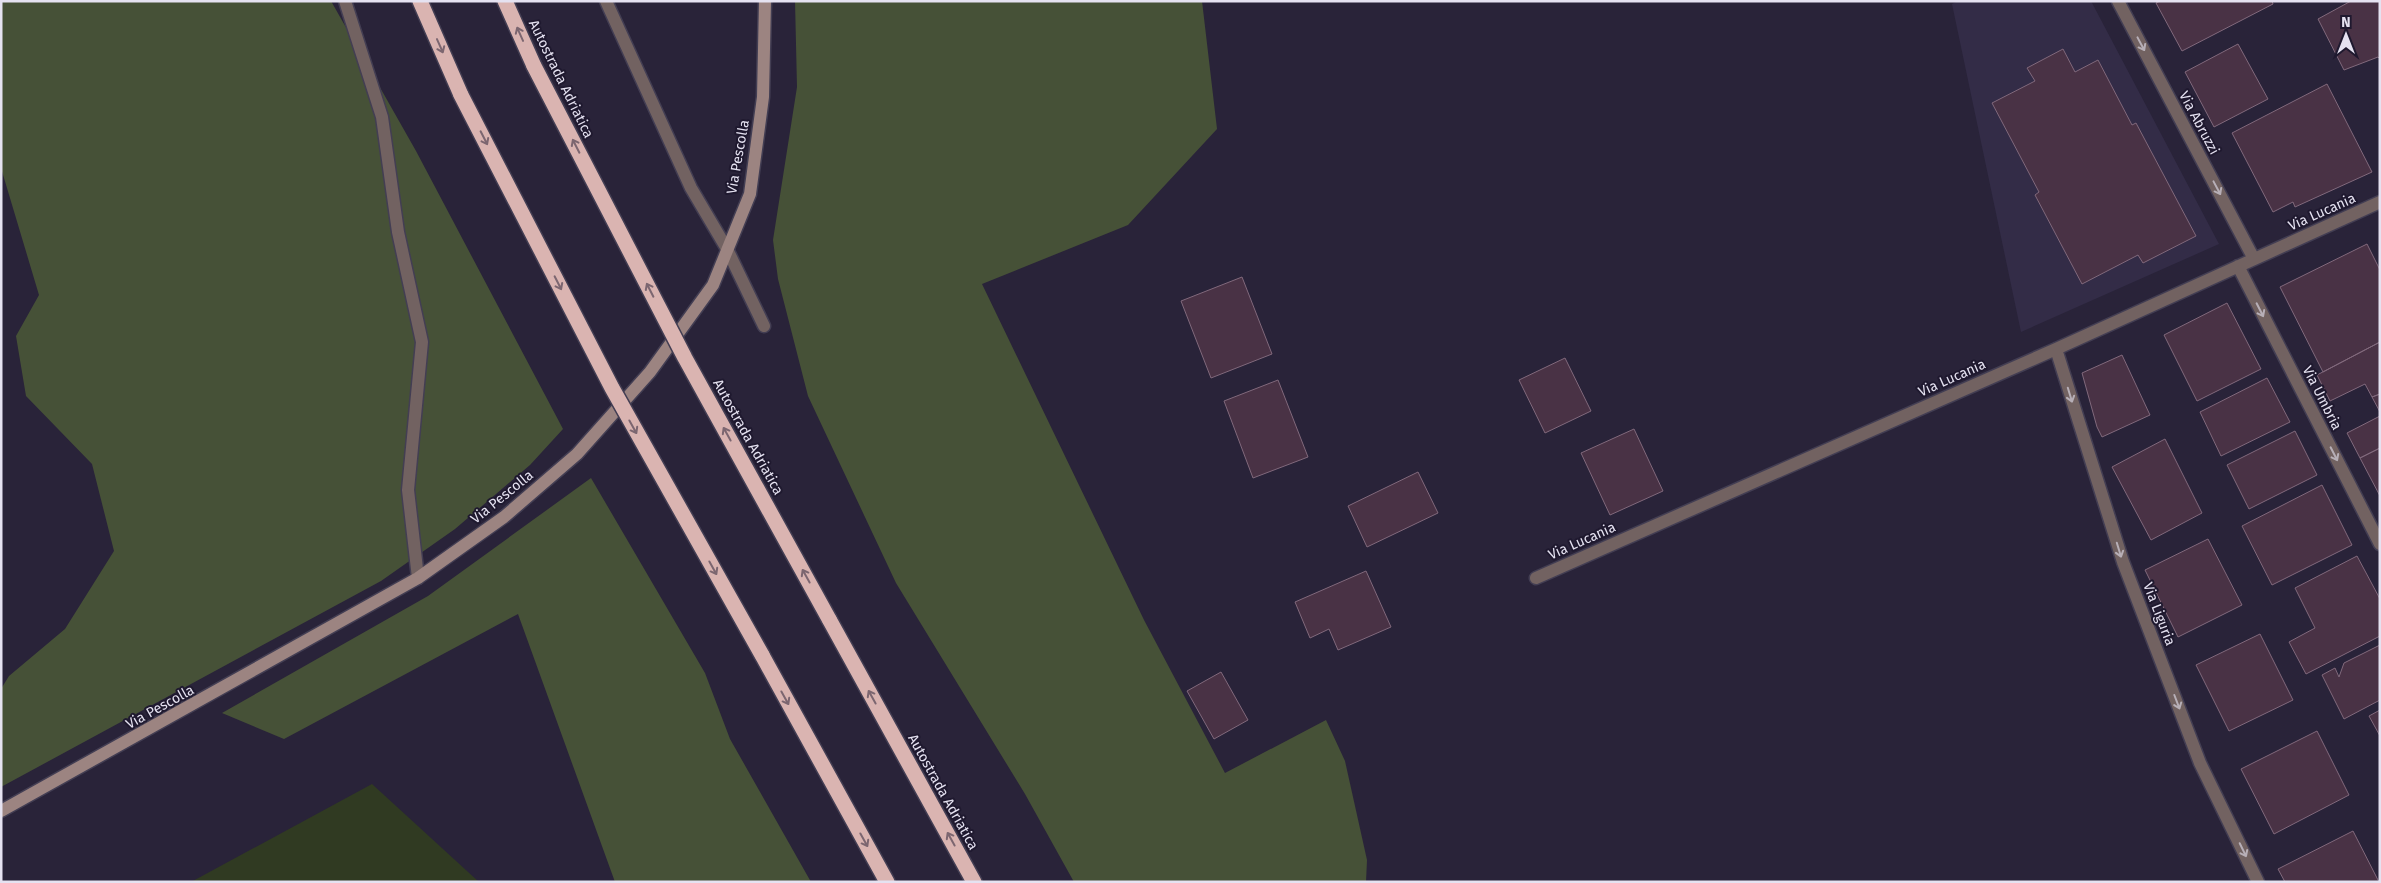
<svg xmlns="http://www.w3.org/2000/svg" width="2381" height="883" font-family="'Fira Sans',sans-serif">
  <style>
    .built { fill: #332c47 }
    .green { fill: #303a22 }
    .forest { fill: #465137 }
    .building { fill: #493245; stroke: #81697c }
    .lines { fill: none; stroke-linecap: round; stroke-linejoin: round }
    .lane-casing { stroke: #433e53; stroke-width: 15 }
    .street-casing { stroke: #433e53; stroke-width: 15 }
    .secondary-casing { stroke: #433e53; stroke-width: 15 }
    .highway-casing { stroke: #433e53; stroke-width: 18 }
    .lane { stroke: #726261; stroke-width: 12 }
    .street { stroke: #726261; stroke-width: 12 }
    .secondary { stroke: #9c8481; stroke-width: 12 }
    .highway { stroke: #dab4b1; stroke-width: 15 }
    .highway-bridge-casing { stroke: #433e53; stroke-width: 18; stroke-linecap: butt }
    .highway-bridge { stroke: #dab4b1; stroke-width: 15 }
    .oneway { stroke: #7c6670 }
    .oneway2 { stroke: #b7afb7 }
    .labels { text-anchor: middle; dominant-baseline: central; stroke-width: 4; stroke-linejoin: round; paint-order: stroke }
    .street-label { font-size: 14px; fill: #e5e2f1; stroke: #1f192f }
  </style>
  <rect width="100%" height="100%" fill="#292339"/>
  <path class="built" d="M1958 1H2091L2219 244 2021 332 1952 4Z"/>
  <path class="green" d="M372 784 479 882H191Z"/>
  <path class="forest" d="M1 1H331L416 151 563 429 530 465 455 529 381 581 1 787V689L9 676 65 629 114 551 92 464 26 396 16 336 39 295 1 168Z
    M795 1H1202L1217 129 1128 225 982 284 1144 620 1225 773 1326 720 1345 761 1367 860 1366 882H1074L1025 794 896 583 808 396 778 279 773 240 797 87Z
    M591 478 705 673 730 739 811 882H615L518 614 284 739 222 713 428 596Z"/>
  <path class="building" d="M2160 1H2272L2273 4 2182 51 2156 3Z
    M2351 1H2380V59L2378 57 2344 70 2318 19Z
    M2238 44 2268 99 2214 127 2185 72Z
    M2063 49 2075 72 2098 60 2132 125 2136 123 2196 236 2143 263 2138 255 2082 284 2035 195 2039 192 1992 103 2035 81 2027 68Z
    M2327 84 2372 172 2295 207 2293 202 2273 212 2232 133Z
    M2367 244 2380 270V342L2323 372 2280 287Z
    M1242 277 1272 354 1211 378 1181 301Z
    M2227 303 2261 369 2197 401 2164 335Z
    M2380 342V394L2372 397 2365 384 2330 401 2317 375Z
    M2122 355 2150 415 2102 437 2097 427 2082 373Z
    M1565 358 1591 411 1545 433 1519 380Z
    M2267 378 2290 422 2221 456 2200 412Z
    M1278 380 1308 457 1253 478 1224 401Z
    M2380 394V412L2372 397Z
    M2380 416V448L2360 458 2347 433Z
    M1634 429 1663 491 1610 515 1581 453Z
    M2295 431 2317 475 2249 509 2227 465Z
    M2165 439 2202 513 2151 540 2112 467Z
    M2380 448V496L2360 458Z
    M1418 472 1438 513 1367 547 1348 506Z
    M2322 485 2352 545 2272 585 2242 526Z
    M2208 539 2242 605 2178 637 2145 570Z
    M2357 556 2380 599V636L2306 674 2289 642 2315 628 2295 588Z
    M1366 571 1391 627 1338 650 1329 629 1310 638 1295 602Z
    M2260 634 2293 700 2229 731 2196 665Z
    M2380 645V700L2344 719 2322 675 2335 668 2339 677 2344 663Z
    M1221 672 1248 720 1214 739 1187 691Z
    M2380 710V736L2369 716Z
    M2317 731 2349 795 2274 834 2241 769Z
    M2353 831 2379 882H2285L2278 869Z"/>
  <g class="lines">
    <defs>
      <path id="lane" d="M345 1 382 117 398 232 422 342 408 490 418 578
        M606 1 691 188 727 249 764 326"/>
      <path id="street" d="M2118 1 2254 259
        M2238 266 2380 544
        M2056 349 2123 562 2200 763 2258 882
        M1536 578 2056 349 2380 202"/>
      <path id="secondary" d="M1 811 418 578 504 517 577 454 650 372 713 285 750 194 763 97 765 1"/>
      <path id="highway" d="M420 1 461 95
        M505 1 534 66
        M829 619 974 882
        M762 655 887 882"/>
    </defs>
    <use href="#lane" class="lane-casing"/>
    <use href="#street" class="street-casing"/>
    <use href="#secondary" class="secondary-casing"/>
    <use href="#highway" class="highway-casing"/>
    <use href="#lane" class="lane"/>
    <use href="#street" class="street"/>
    <use href="#secondary" class="secondary"/>
    <use href="#highway" class="highway"/>
    <defs>
      <path id="highway-bridge" d="M534 66 685 358 829 619
        M461 95 612 388 762 655"/>
    </defs>
    <use href="#highway-bridge" class="highway-bridge-casing"/>
    <use href="#highway-bridge" class="highway-bridge"/>
  </g>
  <defs><path id="oneway-shaft" d="M-6 0H5M1.5-3L5.5 0L1.5 3" fill="none" stroke-width="1.6" stroke-linecap="round" stroke-linejoin="round" transform="scale(1.25)"/></defs>
  <g class="oneway">
    <use href="#oneway-shaft" transform="translate(520 34) rotate(-114)"/>
    <use href="#oneway-shaft" transform="translate(440 46) rotate(66)"/>
    <use href="#oneway-shaft" transform="translate(484 138) rotate(63)"/>
    <use href="#oneway-shaft" transform="translate(576 146) rotate(-117)"/>
    <use href="#oneway-shaft" transform="translate(558 283) rotate(63)"/>
    <use href="#oneway-shaft" transform="translate(650 290) rotate(-117)"/>
    <use href="#oneway-shaft" transform="translate(633 427) rotate(61)"/>
    <use href="#oneway-shaft" transform="translate(727 434) rotate(-119)"/>
    <use href="#oneway-shaft" transform="translate(713 568) rotate(61)"/>
    <use href="#oneway-shaft" transform="translate(806 576) rotate(-119)"/>
    <use href="#oneway-shaft" transform="translate(872 697) rotate(-119)"/>
    <use href="#oneway-shaft" transform="translate(785 698) rotate(61)"/>
    <use href="#oneway-shaft" transform="translate(951 839) rotate(-119)"/>
    <use href="#oneway-shaft" transform="translate(864 840) rotate(61)"/>
  </g>
  <g class="oneway2">
    <use href="#oneway-shaft" transform="translate(2141 44) rotate(62)"/>
    <use href="#oneway-shaft" transform="translate(2217 188) rotate(62)"/>
    <use href="#oneway-shaft" transform="translate(2260 310) rotate(63)"/>
    <use href="#oneway-shaft" transform="translate(2070 395) rotate(73)"/>
    <use href="#oneway-shaft" transform="translate(2334 454) rotate(63)"/>
    <use href="#oneway-shaft" transform="translate(2119 550) rotate(73)"/>
    <use href="#oneway-shaft" transform="translate(2177 702) rotate(69)"/>
    <use href="#oneway-shaft" transform="translate(2243 850) rotate(64)"/>
  </g>
  <g class="labels">
    <g class="street-label">
      <text transform="translate(561 79) rotate(64)">Autostrada Adriatica</text>
      <text transform="translate(2199 123) rotate(62)">Via Abruzzi</text>
      <text transform="translate(738 157) rotate(-80)">Via Pescolla</text>
      <text transform="translate(2322 212) rotate(-24)">Via Lucania</text>
      <text transform="translate(1952 378) rotate(-24)">Via Lucania</text>
      <text transform="translate(2322 398) rotate(63)">Via Umbria</text>
      <text transform="translate(748 437) rotate(61)">Autostrada Adriatica</text>
      <text transform="translate(502 497) rotate(-39)">Via Pescolla</text>
      <text transform="translate(1582 541) rotate(-24)">Via Lucania</text>
      <text transform="translate(2159 614) rotate(69)">Via Liguria</text>
      <text transform="translate(160 707) rotate(-29)">Via Pescolla</text>
      <text transform="translate(943 792) rotate(61)">Autostrada Adriatica</text>
    </g>
  </g>
  <rect width="2381" height="883" fill="none" stroke="#e5e2f1" stroke-width="5"/>
  <g transform="translate(2346 35)" stroke="#1f192f" stroke-width="4" paint-order="stroke">
  <path d="M0-4L9 19L0 12L-9 19Z" fill="#e5e2f1"/>
  <text y="-8" font-size="14" font-weight="bold" text-anchor="middle" fill="#e5e2f1">N</text>
  </g>
</svg>
